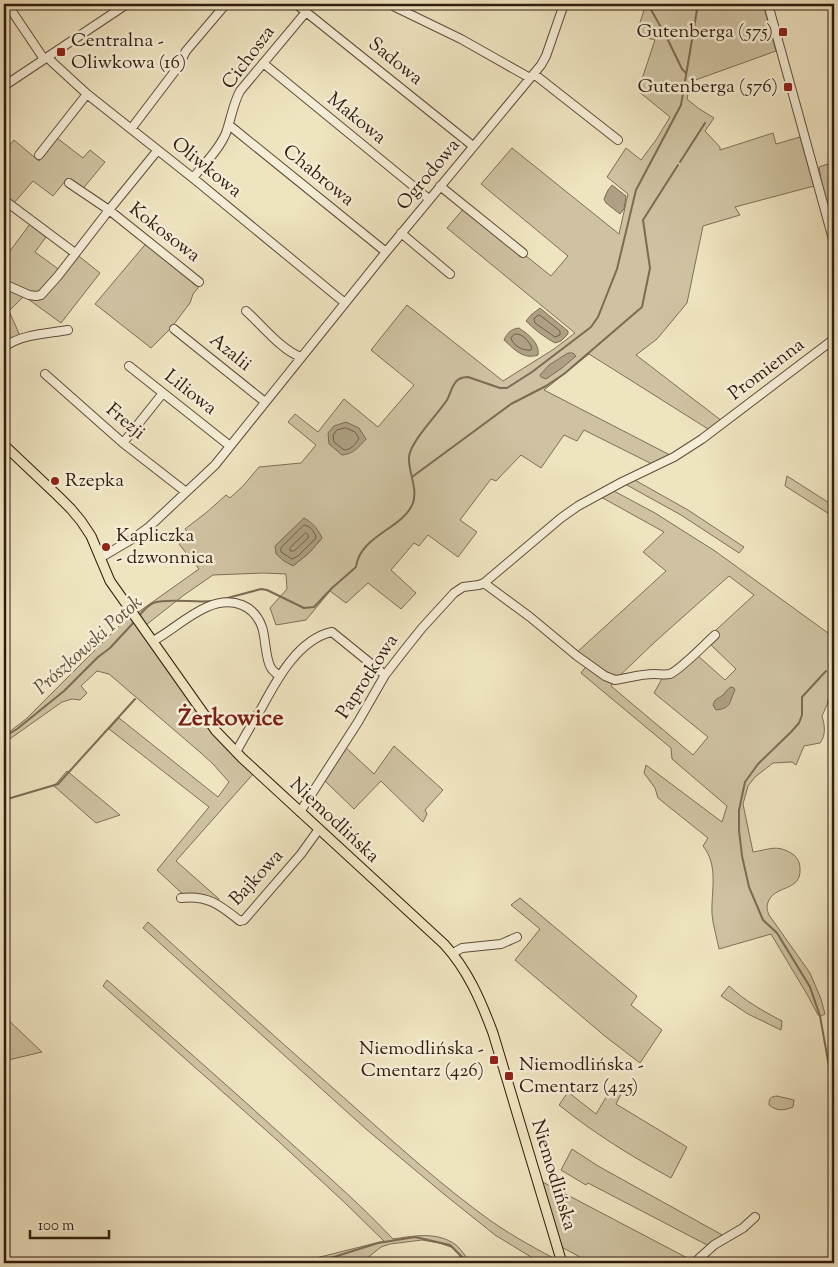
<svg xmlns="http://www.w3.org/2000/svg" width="838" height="1267" font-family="'Sorts Mill Goudy',serif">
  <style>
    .green { fill: #cfc2a2; stroke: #806e58; fill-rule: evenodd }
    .water { fill: #aea083; stroke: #7c6b54 }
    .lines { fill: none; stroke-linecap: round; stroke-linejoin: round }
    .shore { stroke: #705e48; stroke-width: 1 }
    .stream { stroke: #7c6b54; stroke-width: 2 }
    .minor-casing { stroke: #604d3a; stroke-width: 10 }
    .major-casing { stroke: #311b0e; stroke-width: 11 }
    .minor { stroke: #f5edd6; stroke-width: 8 }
    .major { stroke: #efe4c0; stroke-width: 9 }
    .poi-dot { fill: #8f2418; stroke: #f5edd6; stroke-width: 2 }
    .labels { text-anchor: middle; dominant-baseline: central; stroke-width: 5; stroke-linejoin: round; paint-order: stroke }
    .poi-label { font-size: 19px; fill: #311b0e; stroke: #f5edd6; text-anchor: start }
    .street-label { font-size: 19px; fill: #311b0e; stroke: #f5edd6 }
    .water-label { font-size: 20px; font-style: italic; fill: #63503d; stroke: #f5edd6 }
    .district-label { font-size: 24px; font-weight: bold; fill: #7a1f14; stroke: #f5edd6 }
  </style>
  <rect width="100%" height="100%" fill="#efe4c0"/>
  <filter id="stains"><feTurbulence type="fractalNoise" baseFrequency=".004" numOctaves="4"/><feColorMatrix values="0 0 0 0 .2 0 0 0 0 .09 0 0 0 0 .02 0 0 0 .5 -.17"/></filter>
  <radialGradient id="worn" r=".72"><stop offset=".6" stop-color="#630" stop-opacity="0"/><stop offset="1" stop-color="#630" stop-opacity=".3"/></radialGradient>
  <path class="green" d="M646 4H763L776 51 690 82 687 99 698 108 714 118 705 131 720 147V150L773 133 776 144 800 137 814 186 735 207 740 215 703 226 687 303 657 339 636 355 722 421 708 429 589 354 544 390 670 455 652 464 584 430 577 441 564 435 541 468 521 455 496 481 491 479 460 520 477 532 458 557 428 535 419 546 414 543 391 570 416 593 401 609 368 583 346 603 330 591 306 620 276 625 270 608 287 589 286 574 264 573 213 575 184 595 146 625 137 613 199 569 179 544 190 536 185 529 207 512 226 495 230 498 243 486 259 467 301 463 316 445 288 422 295 414 318 432 344 399 378 427 414 385 371 350 407 305 503 381 554 349 575 333 447 228 465 207 551 276 568 256 481 184 512 148 619 234 628 194 607 177 626 148 641 160 656 140 670 117 638 91 655 40 636 35ZM288 534 322 538 309 553 293 566 275 546Z
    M57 138 83 158 90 150 105 162 81 191 66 180 53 196 33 181 13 204 4 197V161L5 159 4 158V152L14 140 39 161Z
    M834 162V211L828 213 824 198 819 167Z
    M30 224 46 237 35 252 61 271 75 253 100 273 61 323 24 296 9 311 21 338 4 347V259Z
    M149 240 203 282 193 294 190 303 171 328 151 348 95 304Z
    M787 476 834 506V517L785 486Z
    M633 479 688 510 744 547 739 553 681 515 625 484Z
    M612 490 655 513 715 551 828 633 834 626V655L830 669 831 678 830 691 827 705 822 716C825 726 826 735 820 743L804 746 796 765 792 762 773 763 755 777 748 786 743 804 753 852C771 849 778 844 794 855 798 859 800 863 800 869 801 891 777 885 769 900 766 906 767 910 769 915L810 973 821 999 825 1014 821 1016 818 1015 808 996 771 934 719 949C717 938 713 926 712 914 711 891 719 866 703 846L708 838 658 798 655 788 644 773 646 765 722 822 727 806 672 759 671 748 581 673 588 664 575 654 666 571 643 552 664 532 601 497ZM729 576 754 595 704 641 709 643 736 669 725 680 697 655 664 675 654 693 708 737 693 755 611 686 615 680 657 640Z
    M129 616 152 647 190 693 233 755 253 774 176 861 219 899 216 903 187 898 157 870 209 807 109 729 119 718 218 797 229 782 213 764 201 753 109 674 97 671 81 686 87 693 80 700 72 699 62 702 4 743V736L26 719Z
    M343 745 374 774 394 746 443 790 425 810 427 814 423 822 381 781 354 809 324 780Z
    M67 771 120 815 96 823 54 786Z
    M520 898 637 996 631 1005 662 1030 640 1063 606 1037 515 960 540 929 511 905Z
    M148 922C215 983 283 1044 351 1104 396 1144 442 1186 491 1221 514 1237 538 1250 563 1263H544L531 1257 495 1235 445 1195 366 1129 143 928Z
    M107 980C166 1032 226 1084 284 1137 321 1170 359 1203 393 1239 414 1236 437 1231 456 1245 462 1250 466 1258 472 1263H466L464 1262 454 1248 439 1243 422 1240 390 1244 381 1247 361 1263H296L384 1241 343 1201 277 1140 103 986Z
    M729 986C745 1001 763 1011 782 1021L781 1030 748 1014 721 996Z
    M4 1016 42 1052 4 1061Z
    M614 1084 623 1090 616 1104 687 1147 671 1178C631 1156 595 1134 559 1105L568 1092 596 1114Z
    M777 1096 794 1100 793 1107C784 1111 776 1111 769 1105 769 1098 770 1097 777 1096Z
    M572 1149 598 1166 726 1237 711 1247 588 1183 586 1185 561 1170Z
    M537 1179 695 1262 694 1263H591L556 1244Z"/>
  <path class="water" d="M612 185 626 196 624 209 620 214 606 203 604 199 608 190Z
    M540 308 568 331V334L561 341 555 343C544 337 535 330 526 321L531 315Z
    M519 328C528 334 540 343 538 355 523 360 514 349 504 340 507 333 511 329 519 328Z
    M568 353H573L576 356 562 368 546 379 541 377 540 375 549 365Z
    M346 422 359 428 366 439C358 448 353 454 342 455L329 444 328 433 334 426Z
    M304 518C313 523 318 529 322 538L309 553 293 566 284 561 276 554 275 546Z
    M731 687 734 688 735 690C729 702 732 708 716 710L713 705C715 698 718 699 723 695 726 692 727 689 731 687Z"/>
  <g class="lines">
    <path class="shore" d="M539 315 541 316 560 331V335L555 337 535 323 534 319Z
      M515 334C523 333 529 342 532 348L531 350C523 351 513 346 511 338Z
      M346 428 355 432 359 438C356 444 351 450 344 450L334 442 333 435 337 430Z
      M304 525C310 525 315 532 316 538L298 556 292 559 281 552V548Z
      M306 533 308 535V538L294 551H290V548Z"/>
    <path class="stream" d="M649 4V6L667 38 682 69 686 73
      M680 162 705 123
      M412 477 511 404 546 386 564 374 642 307 650 268 643 220 678 165
      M220 600 261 589 267 590 304 608 314 607 332 588 356 567C360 535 403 529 413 503 418 488 408 472 409 457 410 442 438 414 447 400 450 395 451 388 455 383 458 378 463 377 468 377L500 388H507L532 372 591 327 598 317 617 269 636 190 681 105 698 4
      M138 617C142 612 147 606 153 603 167 598 196 603 213 601
      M830 665 834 651
      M826 671 802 697V715L799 723 791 732 758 764 745 782 739 810V830L742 856 749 887 763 920 777 933 810 987 820 1016 834 1094
      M4 737 17 729 64 691 98 657 110 648 135 621
      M4 800 58 784 135 699
      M315 1263 378 1243 415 1237 450 1245 468 1263"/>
    <defs>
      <path id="minor" d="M7 4 44 59
        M296 4 473 146
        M768 4 834 243
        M395 7 461 39 530 78
        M48 57 51 61 87 94 193 178 345 303
        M263 63 429 199
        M534 74 618 140
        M4 86 127 4
        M229 125 386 252
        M131 129 178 67 186 51 226 4
        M39 155 87 94
        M193 178C204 164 219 150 226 133 231 119 233 104 240 91L306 12
        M69 183 109 210 199 282
        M440 186 523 253
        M4 200 75 253
        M401 233 450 274
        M4 284 29 295 36 296 41 295 58 276 109 210 157 151
        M246 311C262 325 281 350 301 357
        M174 329 265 402
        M4 347C23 334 45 334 68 330
        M129 366 230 446
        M45 374 123 443 186 492
        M123 443 163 393
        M100 558 134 538 149 527 215 465 386 252 541 65 546 56 564 4
        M484 583 530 617 577 656 605 676 615 680C628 678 641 674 654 674 659 674 664 675 670 674 681 669 705 644 715 635
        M153 641C178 628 210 592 242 605 252 609 258 616 262 627 266 639 265 658 271 668 273 671 277 674 279 676
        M236 752C244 738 252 723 261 709 276 681 298 639 332 632L385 675
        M300 812 358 722 385 675 406 648 422 628 454 593 463 587 479 585 484 583 561 518 578 506 622 482 674 457 702 439 834 339
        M181 898C208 895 220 905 240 921L244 920 301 854 319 829
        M453 953 462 948 501 944 517 937
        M694 1263 714 1245 743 1228 755 1217"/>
      <path id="major" d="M4 445 58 496 71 509 81 521 91 536 110 581 216 731 242 758 444 944C468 970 481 1001 493 1033L562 1263"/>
    </defs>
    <use href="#minor" class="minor-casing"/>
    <use href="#major" class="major-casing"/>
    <use href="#minor" class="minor"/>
    <use href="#major" class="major"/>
  </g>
  <g class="poi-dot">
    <rect x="778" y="27" width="10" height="10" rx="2.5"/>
    <rect x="56" y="47" width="10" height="10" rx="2.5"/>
    <rect x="783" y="82" width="10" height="10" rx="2.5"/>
    <circle cx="55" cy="481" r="5"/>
    <circle cx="106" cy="547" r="5"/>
    <rect x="489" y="1055" width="10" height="10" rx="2.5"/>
    <rect x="504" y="1071" width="10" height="10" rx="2.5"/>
  </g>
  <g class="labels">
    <g class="poi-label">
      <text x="773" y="32" text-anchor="end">Gutenberga (575)</text>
      <text x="71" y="41">Centralna -<tspan x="71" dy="22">Oliwkowa (16)</tspan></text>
      <text x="778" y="87" text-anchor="end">Gutenberga (576)</text>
      <text x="65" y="481">Rzepka</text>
      <text x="116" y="536">Kapliczka<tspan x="116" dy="22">- dzwonnica</tspan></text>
      <text x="484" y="1049" text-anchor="end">Niemodlińska -<tspan x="484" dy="22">Cmentarz (426)</tspan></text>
      <text x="519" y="1065">Niemodlińska -<tspan x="519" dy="22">Cmentarz (425)</tspan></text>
    </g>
    <g class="street-label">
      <text transform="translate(249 58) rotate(-53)">Cichosza</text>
      <text transform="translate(395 62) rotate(39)">Sadowa</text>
      <text transform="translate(356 119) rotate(39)">Makowa</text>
      <text transform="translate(206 168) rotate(39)">Oliwkowa</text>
      <text transform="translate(429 175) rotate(-50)">Ogrodowa</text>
      <text transform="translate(318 176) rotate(39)">Chabrowa</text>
      <text transform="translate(164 233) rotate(38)">Kokosowa</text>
      <text transform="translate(230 353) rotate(39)">Azalii</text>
      <text transform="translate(767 370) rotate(-37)">Promienna</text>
      <text transform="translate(190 393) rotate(38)">Liliowa</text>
      <text transform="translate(125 422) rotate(40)">Frezji</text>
      <text transform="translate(368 677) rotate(-57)">Paprotkowa</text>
      <text transform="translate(334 821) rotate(43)">Niemodlińska</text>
      <text transform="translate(257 878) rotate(-47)">Bajkowa</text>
      <text transform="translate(553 1175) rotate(73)">Niemodlińska</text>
    </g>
    <g class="water-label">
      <text transform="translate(89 646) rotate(-42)">Prószkowski Potok</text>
    </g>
    <g class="district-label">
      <text x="231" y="719">Żerkowice</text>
    </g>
  </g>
  <rect width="838" height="1267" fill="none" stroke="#efe4c0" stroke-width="20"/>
  <rect x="5" y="5" width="828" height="1257" fill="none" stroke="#311b0e" stroke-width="2.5"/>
  <rect x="10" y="10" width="818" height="1247" fill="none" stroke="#311b0e"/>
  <path d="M30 1230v8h79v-8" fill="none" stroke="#311b0e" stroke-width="2.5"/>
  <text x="38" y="1230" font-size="15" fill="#311b0e" stroke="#f5edd6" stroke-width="4" paint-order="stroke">100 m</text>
  <rect width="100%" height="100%" filter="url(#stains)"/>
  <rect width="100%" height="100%" fill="url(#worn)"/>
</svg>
